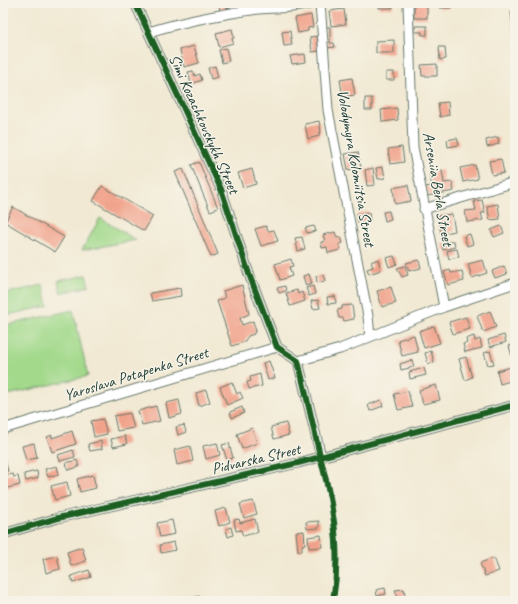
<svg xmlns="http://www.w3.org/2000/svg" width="518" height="604" font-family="Caveat,sans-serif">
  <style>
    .green { fill: #a2d98b; stroke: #608b60 }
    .building { fill: #f1a28a }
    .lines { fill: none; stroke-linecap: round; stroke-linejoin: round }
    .street-casing { stroke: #68796c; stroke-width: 11 }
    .street { stroke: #fff; stroke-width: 9 }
    .cycleway-casing { stroke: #f7f3e8; stroke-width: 8 }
    .cycleway { stroke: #1b5e20; stroke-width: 6 }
    .labels { text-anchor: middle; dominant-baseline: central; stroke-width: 3; stroke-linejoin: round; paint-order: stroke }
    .street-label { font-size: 16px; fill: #1f3d34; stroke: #f7f3e8 }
  </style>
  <rect width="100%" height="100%" fill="#f7f3e8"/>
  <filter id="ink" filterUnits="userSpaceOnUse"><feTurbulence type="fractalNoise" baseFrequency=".025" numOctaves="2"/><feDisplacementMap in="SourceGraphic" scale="8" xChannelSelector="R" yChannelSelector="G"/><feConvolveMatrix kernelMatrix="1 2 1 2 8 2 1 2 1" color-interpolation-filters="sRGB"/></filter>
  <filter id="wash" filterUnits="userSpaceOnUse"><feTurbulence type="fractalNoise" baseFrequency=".012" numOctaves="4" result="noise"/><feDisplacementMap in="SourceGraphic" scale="16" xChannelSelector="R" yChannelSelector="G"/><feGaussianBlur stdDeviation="0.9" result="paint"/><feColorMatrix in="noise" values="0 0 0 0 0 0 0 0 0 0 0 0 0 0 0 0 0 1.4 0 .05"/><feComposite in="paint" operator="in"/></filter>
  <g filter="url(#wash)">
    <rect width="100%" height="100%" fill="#f1e9d3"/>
    <path class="green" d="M100 218 136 240 82 250Z
      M86 275 89 286 61 293 58 281Z
      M43 285 48 306 3 316V294Z
      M73 310 88 376 3 396V326Z"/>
    <g id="blocks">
      <path class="building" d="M226 3H234L235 6 220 11 219 5Z
        M379 3H393V8H379Z
        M414 3H427V18H414Z
        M440 3H451V8H440Z
        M344 9 346 24 331 26 329 11Z
        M511 12H515V29H513Z
        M311 15 313 27 308 28V31L298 33 295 18Z
        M415 26H427V35H422V32H415Z
        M325 27H330V43H334L335 47 327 48Z
        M232 29 234 38H232L233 43 219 47 216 33Z
        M290 31 292 45 284 46 282 32Z
        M317 36 319 51 312 52 310 37Z
        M394 40V53H376V41Z
        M194 46 199 63 184 67 180 50Z
        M439 47H445L446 59 440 60Z
        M226 48 229 61 222 63 219 50Z
        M305 54 306 62 292 64 290 56Z
        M437 64V76H422L421 65Z
        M215 66 218 77 211 79 208 68Z
        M193 71 195 76 200 74 202 80 191 84 188 72Z
        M386 72H394V80H386Z
        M352 78 355 95 343 97 340 80Z
        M365 98H372V110H365Z
        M448 102 449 115 440 117 438 103Z
        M397 108 398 120 382 122 381 110Z
        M319 121 321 132 319 133V136L308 139 305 124Z
        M498 137 499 144 487 147 486 140Z
        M457 138 459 145 448 147 447 140Z
        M402 147 404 162 390 164 388 149Z
        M358 152 361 168 348 170 345 154Z
        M501 159 504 173 492 175 489 161Z
        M199 162 218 208 210 211 191 165Z
        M475 165 478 179 463 182 460 168Z
        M383 167 385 178 378 179 376 168Z
        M373 168 375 185 367 186 365 170Z
        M183 169 218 254 211 257 175 172Z
        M252 169 256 184 243 188 238 173Z
        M442 170 444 183 452 182 454 191 427 196 425 187 432 186 429 172Z
        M408 185 411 201 395 204 393 188Z
        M102 186 153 216 144 231 93 201Z
        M482 200 485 213H481L483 220 467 222 465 211 476 210 474 201Z
        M498 204 500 219 490 220 487 206Z
        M13 207 64 237 55 252 5 222Z
        M389 211 391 219 385 221 383 212Z
        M369 212 370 221 358 223 357 214Z
        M452 214 455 231 441 234 438 216Z
        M266 226 268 231 274 230 278 241 261 246 255 229Z
        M314 226 316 231 307 233 305 228Z
        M501 226 504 233 494 237 491 230Z
        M335 232 337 238 341 237 343 243 339 244 340 250 328 253 327 247 322 248 321 242 325 241 323 235Z
        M470 234 473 244 467 246 464 236Z
        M302 237 305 249 298 251 295 238Z
        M454 241 455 247 443 250 442 244Z
        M457 249 459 257 449 259 447 251Z
        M394 256 397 264 389 267 386 258Z
        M291 259 293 266 289 267 292 276 280 280 275 264Z
        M378 259 381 270 369 274 367 269 373 267 371 262Z
        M419 260 421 268 409 271 406 263Z
        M483 260 487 273 472 278 468 264Z
        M405 266 408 275 402 277 397 268Z
        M504 266 507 274 495 278 492 271Z
        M450 270 451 273 462 271 464 281 448 285 444 272Z
        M309 274 312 284 306 286 303 276Z
        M323 275 325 281 317 283 316 276Z
        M242 285 249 314 240 318 242 325 253 321 256 331 254 332V334L248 336 244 342 232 346 217 301 225 298 223 291Z
        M285 286 286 291 279 293 277 288Z
        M313 286 315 294 309 296 306 288Z
        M391 287 396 303 382 307 377 291Z
        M180 288 181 296 152 301 150 293Z
        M297 290 298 294 302 292 305 301 290 306 286 293Z
        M335 296 336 303 328 304 327 297Z
        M318 300 320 308 313 309 311 301Z
        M352 305 354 319 344 321 343 318H339L337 310 342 309V306Z
        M490 311 496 327 483 332 477 316Z
        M466 317 470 329 453 334 449 322Z
        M434 326 440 343 424 348 419 331Z
        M414 335 418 352 402 356 398 340Z
        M504 335 506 342 490 347 488 340Z
        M474 336 475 341 480 339 482 348 465 352 463 344 467 343 466 339Z
        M515 344V360H513L509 346Z
        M431 351 434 362 428 364 425 353Z
        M490 351 494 364 488 365 484 353Z
        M466 357 472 377 465 380 459 359Z
        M412 360 414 367 401 370 400 364Z
        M269 361 275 378 268 380 263 363Z
        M511 367 514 380 500 384 497 371Z
        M424 368 426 375 410 379 409 372Z
        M260 374 262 386 249 389 247 382 251 381 250 377Z
        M232 382 237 394 240 392 243 398 227 405 220 387Z
        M436 385 440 400 423 404 419 390Z
        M206 390 210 402 199 406 196 393Z
        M408 391 412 407 398 410 394 394Z
        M179 400 182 414 169 418 166 403Z
        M381 400 383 406 370 411 368 405Z
        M156 406 160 421 142 425 138 411Z
        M242 407 244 413 232 418 230 412Z
        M130 413 134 428 117 431 114 416Z
        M103 419 107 434 94 437 91 421Z
        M286 423 289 435 274 439 271 427Z
        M184 425 186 432 178 435 176 427Z
        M252 428 257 443 242 449 237 434Z
        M72 431 76 444 52 452 47 437 52 435V438Z
        M125 436 127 444 113 447 111 439Z
        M101 441 102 449 90 451 88 444Z
        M34 443 37 458 26 460 22 446Z
        M217 443 220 455 206 459 203 446Z
        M229 443 233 458 227 460 222 445Z
        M190 446 193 461 177 465 174 450Z
        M73 450 75 457 60 461 58 455Z
        M3 452 8 471 3 472Z
        M77 460 79 467 68 470 66 463Z
        M57 466 59 474 48 477 45 469Z
        M37 471 38 478 26 481 24 474Z
        M13 474 14 477 18 476 20 485 3 489V476Z
        M93 475 96 488 80 492 77 479Z
        M67 482 70 496 55 500 51 486Z
        M253 501 257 514 244 518 240 504Z
        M226 508 230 522 219 526 215 511Z
        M239 519 240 523 255 519 258 532 243 536 241 530 236 531 234 520Z
        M172 520 175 534 160 537 157 523Z
        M319 521V528L307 529 306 522Z
        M231 527 233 535 228 537 226 529Z
        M304 531 305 544 302 545V551H298L296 532Z
        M321 535 322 547 309 548 308 537Z
        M174 542 176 550 161 553 160 545Z
        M82 547 86 561 71 566 67 552Z
        M57 556 60 569 46 573 43 559Z
        M494 558 499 571 485 576 480 563Z
        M89 570 91 577 73 583 71 576Z
        M385 588 386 594 377 596 376 590Z
        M404 589 406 601H399L395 590Z
        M199 596 200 601H190V598Z"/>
    </g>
  </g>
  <g filter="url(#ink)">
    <use href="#blocks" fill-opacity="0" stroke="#68796c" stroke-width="1"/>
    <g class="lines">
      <defs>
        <path id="street" d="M135 3 221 189 249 274 277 347
          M320 3 328 110 368 316 370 337
          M408 3 413 147 444 307
          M149 32C184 21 222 14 258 9 277 7 295 9 313 3
          M424 209 515 182
          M277 347 298 361 321 457
          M298 361 340 349 444 307 515 283
          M3 429 277 347
          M3 534 58 518 298 463 515 405"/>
      </defs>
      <use href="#street" class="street-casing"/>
      <use href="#street" class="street"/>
      <defs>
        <path id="cycleway" d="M135 3 221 189 249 274 277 347 298 361C308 401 316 441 326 480 336 521 340 559 333 601
          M3 534 58 518 298 463 515 405"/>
      </defs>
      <use href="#cycleway" class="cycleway-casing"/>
      <use href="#cycleway" class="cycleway"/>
    </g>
  </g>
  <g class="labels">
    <g class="street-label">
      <text transform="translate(204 124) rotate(66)">Simi Kozachkovskykh Street</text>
      <text transform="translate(356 168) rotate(80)">Volodymyra Kolomiitsia Street</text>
      <text transform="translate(438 189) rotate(80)">Arseniia Berla Street</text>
      <text transform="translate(136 374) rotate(-17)">Yaroslava Potapenka Street</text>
      <text transform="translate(256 459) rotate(-13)">Pidvarska Street</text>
    </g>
  </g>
  <rect width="518" height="604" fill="none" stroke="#f7f3e8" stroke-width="16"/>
</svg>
